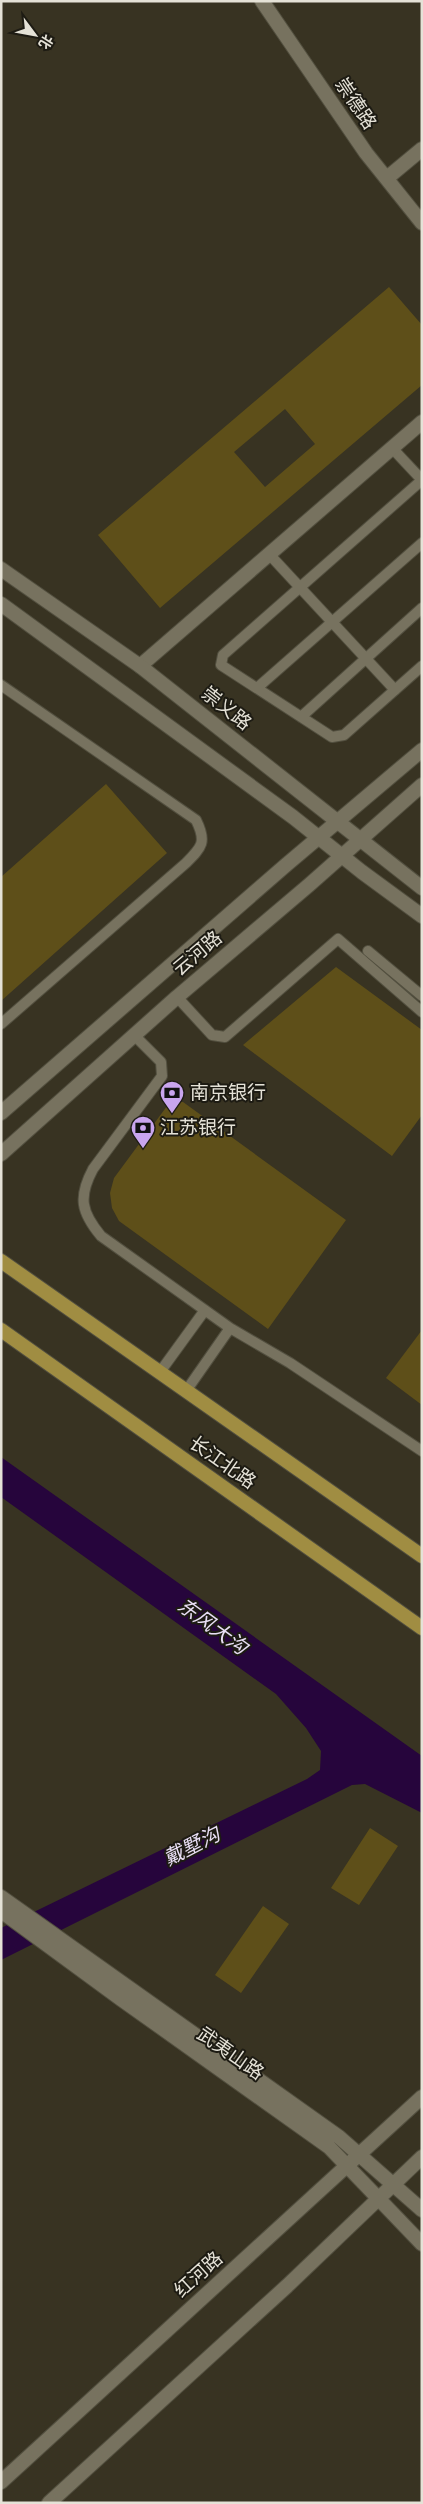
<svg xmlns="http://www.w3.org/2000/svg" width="423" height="2504" font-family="'Alegreya Sans','Noto Sans SC',sans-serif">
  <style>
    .water { fill: #26053c }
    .building { fill: #5e4f19; fill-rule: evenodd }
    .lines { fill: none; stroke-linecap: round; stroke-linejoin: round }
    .service-casing { stroke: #524f3f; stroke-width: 12 }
    .minor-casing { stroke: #524f3f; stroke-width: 16 }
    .tertiary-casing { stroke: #524f3f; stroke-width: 16 }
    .primary-casing { stroke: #524f3f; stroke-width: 16 }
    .service { stroke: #77725f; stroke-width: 10 }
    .minor { stroke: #77725f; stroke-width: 14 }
    .tertiary { stroke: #77725f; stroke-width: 14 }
    .primary { stroke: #a08d42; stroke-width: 14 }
    .labels { text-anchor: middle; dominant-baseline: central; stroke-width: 4; stroke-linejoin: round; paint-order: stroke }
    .street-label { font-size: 19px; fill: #e5e2d7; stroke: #1d1b13 }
    .poi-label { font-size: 19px; fill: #e5e2d7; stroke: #1d1b13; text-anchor: start }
    .water-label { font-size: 20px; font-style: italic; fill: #e9dff5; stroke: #1d1b13 }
  </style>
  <rect width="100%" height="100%" fill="#383322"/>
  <path class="water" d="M1 1457 422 1756V1813L365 1784 352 1785 1 1960V1928L307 1779 320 1770 321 1751 306 1728 276 1694 1 1497Z"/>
  <path class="building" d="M389 287 422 325V385L160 608 98 535ZM285 409 315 444 265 487 234 452Z
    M106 784 167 853 1 1001V877Z
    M336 967 422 1030V1115L392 1156 243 1045Z
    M170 1102H183L346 1220 268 1329 119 1221 112 1208 110 1193 114 1178Z
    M422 1330V1405L386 1378Z
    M370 1828 398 1846 359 1905 331 1888Z
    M263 1906 289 1924 241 1993 215 1975Z"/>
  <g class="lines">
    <defs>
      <path id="service" d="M392 448 422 480
        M422 480 223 655 221 665 332 737 344 735 422 666
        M269 554 395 690
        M1 685 196 820C207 842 202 847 186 863L1 1024
        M257 688 422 543
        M301 717 422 608
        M368 951 422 996
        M177 997 212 1035 225 1037 338 939 422 1012
        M134 1035 161 1062 162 1076 93 1169C78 1197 81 1212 101 1236L230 1328 290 1363 422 1451
        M160 1372 205 1310
        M186 1391 230 1328"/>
      <path id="minor" d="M262 1 366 153 422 223
        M387 178 422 149
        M140 666 422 422"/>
      <path id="tertiary" d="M1 569 140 666 422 888
        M1 604 293 817 362 872 422 916
        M1 1113 286 865 422 750
        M1 1154 177 997 309 885 422 785
        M1 1897 339 2137 422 2210
        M1 1911 121 1999 329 2147 422 2244
        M1 2482 422 2097
        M49 2503 287 2286 422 2157"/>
      <path id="primary" d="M1 1261 422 1556
        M1 1330 422 1628"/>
    </defs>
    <use href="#service" class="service-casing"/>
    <use href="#minor" class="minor-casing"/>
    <use href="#tertiary" class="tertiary-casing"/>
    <use href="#primary" class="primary-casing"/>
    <use href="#service" class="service"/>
    <use href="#minor" class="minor"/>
    <use href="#tertiary" class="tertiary"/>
    <use href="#primary" class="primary"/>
  </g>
  <defs>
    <symbol id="bank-pin" viewBox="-11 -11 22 30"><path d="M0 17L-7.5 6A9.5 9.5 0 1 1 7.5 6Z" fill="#c9a5ee" stroke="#1d1b13"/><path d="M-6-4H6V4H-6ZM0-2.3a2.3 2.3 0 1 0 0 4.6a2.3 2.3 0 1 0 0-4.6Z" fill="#111"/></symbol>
  </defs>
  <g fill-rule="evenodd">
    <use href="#bank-pin" x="158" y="1079" width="28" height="38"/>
    <use href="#bank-pin" x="129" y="1114" width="28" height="38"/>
  </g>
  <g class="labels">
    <g class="street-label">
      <text transform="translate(355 104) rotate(56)">崇德路</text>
      <text transform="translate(226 709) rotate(38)">崇义路</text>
      <text transform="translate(198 954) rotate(-40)">云河路</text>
      <text transform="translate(222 1463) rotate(35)">长江北路</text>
      <text transform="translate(230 2054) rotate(35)">武夷山路</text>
      <text transform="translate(199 2275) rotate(-42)">红河路</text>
    </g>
    <g class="poi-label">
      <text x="190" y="1093">南京银行</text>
      <text x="160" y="1128">江苏银行</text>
    </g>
    <g class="water-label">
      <text transform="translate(212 1627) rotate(36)">东风大沟</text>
      <text transform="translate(192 1847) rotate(-27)">戴墅沟</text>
    </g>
  </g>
  <rect width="423" height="2504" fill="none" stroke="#e5e2d7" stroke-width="5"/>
  <g transform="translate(35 35) rotate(122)" stroke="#1d1b13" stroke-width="4" paint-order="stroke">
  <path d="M0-4L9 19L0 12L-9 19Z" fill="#e5e2d7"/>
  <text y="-8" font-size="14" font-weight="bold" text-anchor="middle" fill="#e5e2d7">北</text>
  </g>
</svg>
